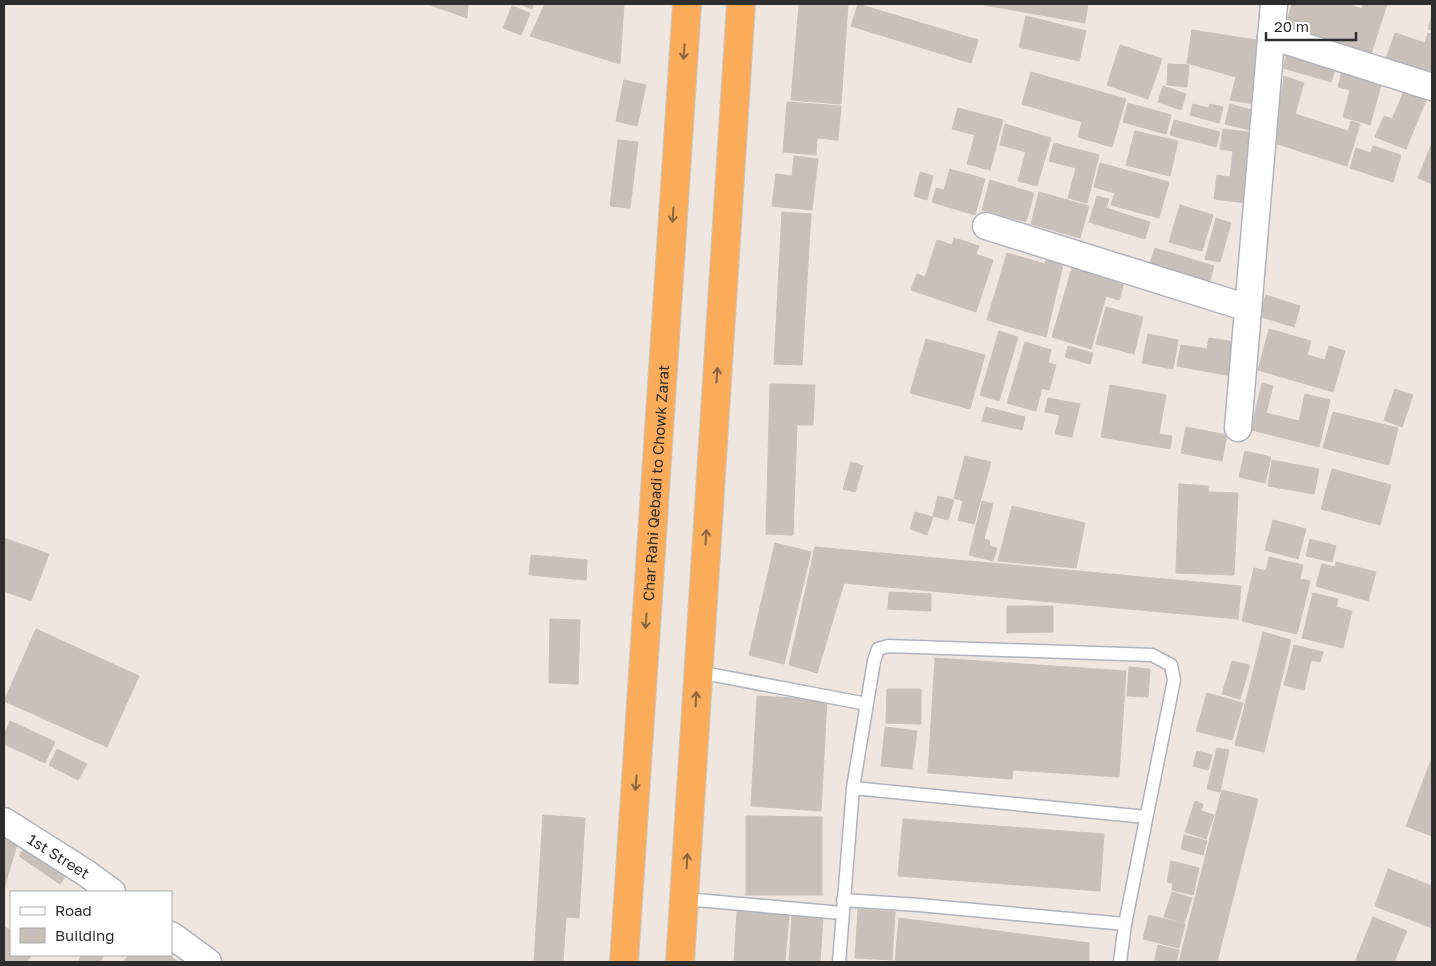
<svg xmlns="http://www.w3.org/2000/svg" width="1436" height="966" font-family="'Golos Text',sans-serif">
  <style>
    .building { fill: #c7c1ba; stroke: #cac2b8 }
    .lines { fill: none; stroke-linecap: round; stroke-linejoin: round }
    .service-casing { stroke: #afb3bd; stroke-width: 15 }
    .minor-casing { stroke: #afb3bd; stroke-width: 29 }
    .trunk-casing { stroke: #c8c8c8; stroke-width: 30 }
    .service { stroke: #fff; stroke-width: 12 }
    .minor { stroke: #fff; stroke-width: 26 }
    .trunk { stroke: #faac5b; stroke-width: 28 }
    .oneway { stroke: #896642 }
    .labels { text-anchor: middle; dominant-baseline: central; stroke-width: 4; stroke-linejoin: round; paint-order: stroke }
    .street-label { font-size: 15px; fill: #2d2d2d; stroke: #fff }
  </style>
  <rect width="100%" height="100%" fill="#eee6df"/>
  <path class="building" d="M428 4H468L467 18Z
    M520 4H534L532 9Z
    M545 4H624L620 64 530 36Z
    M799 4H848L841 104 791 100Z
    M858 4 978 40 971 63 851 26Z
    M979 4H1088L1085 23Z
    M1292 4H1347L1362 9 1363 4H1387L1371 54 1285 26Z
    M512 6 530 13 521 35 503 28Z
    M1432 15V30L1428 29Z
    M1026 16 1086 31 1079 61 1019 47Z
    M1192 30 1263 41 1254 104 1230 100 1236 77 1187 63Z
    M1395 33 1425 43 1428 33 1432 34V69L1430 77 1386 59Z
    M1120 45 1162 59 1148 99 1107 85Z
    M1288 49 1337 64 1331 82 1283 68Z
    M1168 64 1189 65 1187 87 1167 85Z
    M1343 67 1383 78 1370 125 1343 117 1350 90 1338 87Z
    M1031 72 1126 99 1112 147 1078 137 1082 122 1022 104Z
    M1284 76 1304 83 1295 114 1348 131 1351 121 1360 124 1347 166 1274 143Z
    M624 80 646 85 637 126 616 121Z
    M1163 86 1186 94 1181 110 1158 102Z
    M1404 91 1426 100 1406 149 1375 137 1384 116 1392 119Z
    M787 102 841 106 838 140 817 138 816 155 783 152Z
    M1128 103 1171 115 1166 134 1123 122Z
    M1193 104 1208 108 1210 104 1223 107 1219 123 1190 115Z
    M1230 104 1255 111 1250 130 1225 124Z
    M958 108 1003 120 990 170 967 164 975 135 952 129Z
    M1174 120 1220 132 1216 147 1170 135Z
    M1005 124 1051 138 1037 186 1018 181 1026 152 1000 145Z
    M1223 129 1256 133 1247 203 1214 199 1217 175 1230 177 1233 151 1220 149Z
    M1135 131 1178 141 1170 176 1126 165Z
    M618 140 638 142 630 208 610 206Z
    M1054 143 1099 155 1087 203 1068 198 1076 168 1049 161Z
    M1432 143V184L1418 178Z
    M1373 146 1401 155 1393 182 1350 168 1356 148 1371 153Z
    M794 156 818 159 812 210 772 206 776 174 792 176Z
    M1100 163 1169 182 1159 218 1111 205 1115 193 1094 187Z
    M950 169 985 179 975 215 932 202 936 188 944 190Z
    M920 172 933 176 927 200 914 196Z
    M990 180 1034 193 1026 222 982 210Z
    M1039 192 1089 206 1080 238 1031 224Z
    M1097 196 1109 199 1106 208 1150 222 1145 239 1089 222Z
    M1180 205 1213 215 1202 251 1169 242Z
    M782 212 811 214 802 365 774 364Z
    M1216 218 1231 223 1220 262 1205 259Z
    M954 238 979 246 976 254 993 260 976 312 911 290 917 274 925 277 937 240 952 245Z
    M1155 248 1214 266 1210 281 1150 263Z
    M1049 251 1065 256 1046 337 987 320 1007 253 1045 264Z
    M1074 261 1126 276 1119 300 1106 296 1091 349 1052 337Z
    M1266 295 1300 306 1294 327 1259 316Z
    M1106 307 1143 317 1134 354 1096 344Z
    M1269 329 1311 341 1307 355 1325 360 1329 346 1345 351 1333 392 1258 370Z
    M999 331 1018 337 999 401 980 395Z
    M1148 334 1178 340 1173 369 1142 363Z
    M1209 338 1236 342 1231 376 1177 366 1181 345 1207 349Z
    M926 339 985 355 970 409 910 393Z
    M1025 342 1051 350 1048 363 1056 365 1049 390 1042 388 1036 411 1007 403Z
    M1068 346 1093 353 1090 364 1065 357Z
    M1262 383 1273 386 1266 413 1299 421 1305 394 1330 400 1319 447 1251 430Z
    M770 384 815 385 813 425H797L793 535 766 534Z
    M1110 385 1166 395 1159 434 1172 436 1170 449 1101 437Z
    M1395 389 1413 395 1402 427 1384 420Z
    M1048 398 1080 404 1072 437 1055 434 1060 415 1045 412Z
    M986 407 1025 417 1022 430 982 421Z
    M1333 412 1398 428 1389 465 1323 448Z
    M1186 427 1227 435 1222 461 1181 453Z
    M1245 451 1271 457 1265 483 1239 477Z
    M965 456 991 462 974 524 958 520 963 501 954 498Z
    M1272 460 1319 469 1314 494 1268 486Z
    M851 462 863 466 855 492 843 489Z
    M1332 469 1391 485 1380 525 1321 509Z
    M1179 484 1208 486V492L1238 493 1234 575 1176 573Z
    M938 496 954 500 948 520 933 516Z
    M982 501 993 504 984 539 990 541 989 546 997 548 993 561 969 555Z
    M1012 506 1085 523 1076 568 998 561Z
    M915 512 933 517 927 535 910 529Z
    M1273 520 1306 529 1298 559 1265 550Z
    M4 538 49 554 31 601 4 591Z
    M1310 539 1336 546 1332 562 1306 556Z
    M775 543 811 552 784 664 749 655Z
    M815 547 1241 586 1238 619 844 583 817 673 789 665Z
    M531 555 587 560 586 580 529 575Z
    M1269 557 1303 565 1300 579 1310 581 1297 634 1242 621 1254 568 1266 571Z
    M1336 562 1376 572 1368 601 1316 586 1322 564 1335 567Z
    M889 592 931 594V611L888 609Z
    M1313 593 1338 599 1336 607 1352 611 1343 648 1302 638Z
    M1007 606H1053V632L1007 633Z
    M550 619 580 620 578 684 549 683Z
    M36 629 139 676 107 747 4 701Z
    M1263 632 1291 640 1264 752 1235 745Z
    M1294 645 1323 652 1320 662 1311 660 1304 690 1284 685Z
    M935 658 1126 671 1119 777 1013 770 1012 779 928 773Z
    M1232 661 1250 665 1240 699 1222 694Z
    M1129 667 1150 669 1148 697 1127 696Z
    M887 689H921V724L886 723Z
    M1207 693 1243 703 1232 740 1196 731Z
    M757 696 827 700 821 811 751 806Z
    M10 721 55 742 45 763 4 744V735Z
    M885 727 917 731 912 769 881 766Z
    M1217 748 1229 750 1220 792 1207 789Z
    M57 749 87 764 78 780 49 765Z
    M1197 751 1212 755 1208 770 1193 766Z
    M1432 758V836L1406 826Z
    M1222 790 1258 799 1217 962H1179Z
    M1195 801 1203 804 1201 811 1214 815 1206 839 1185 832Z
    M543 815 585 818 579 918 566 917 563 962H534Z
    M746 816 822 817V895H746Z
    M903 819 1104 834 1100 891 898 876Z
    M1184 835 1207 841 1203 855 1181 849Z
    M4 837 18 841 4 889Z
    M29 842 70 870 60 884 19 856Z
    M1171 861 1199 868 1193 895 1172 890 1173 883 1167 882Z
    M1388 869 1432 886V928L1375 906Z
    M1172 892 1192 898 1184 923 1164 917Z
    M858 909 895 912 892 960 855 958Z
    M737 911 789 915 785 962H734Z
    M792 915 823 917 820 962H789Z
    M1149 915 1185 924 1179 948 1143 939Z
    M1373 917 1407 931 1394 962H1355Z
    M899 918 1089 943V962H895Z
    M4 927 11 930V955H31L27 962H4Z
    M1158 945 1179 950 1176 962H1154Z
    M82 955H104L100 962H78Z
    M129 955H169L178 962H128L125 960Z"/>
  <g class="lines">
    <defs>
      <path id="service" d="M698 672 867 704
        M853 788 1146 817
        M685 899 842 913
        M843 900 919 905 1125 924
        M839 962 853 788 874 661 878 649 888 646 1152 655 1171 665 1174 680 1125 924 1120 962"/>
      <g id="minor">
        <path d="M1271 36 1432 87"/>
        <path d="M986 226 1248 308"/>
        <path d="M1238 428 1274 4"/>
        <path id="s1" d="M4 821 86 873 112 892"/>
        <path d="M171 935 208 962"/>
      </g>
      <g id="trunk">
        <path id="s2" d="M624 962 687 4"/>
        <path d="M680 962 741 4"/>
      </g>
    </defs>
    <use href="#service" class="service-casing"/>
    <use href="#minor" class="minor-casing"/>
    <use href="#trunk" class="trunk-casing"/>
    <use href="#service" class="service"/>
    <use href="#minor" class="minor"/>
    <use href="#trunk" class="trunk"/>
  </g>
  <defs><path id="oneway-shaft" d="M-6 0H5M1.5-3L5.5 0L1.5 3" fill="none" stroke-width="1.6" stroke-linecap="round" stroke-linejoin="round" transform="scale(1.25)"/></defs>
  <g class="oneway">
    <use href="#oneway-shaft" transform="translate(684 52) rotate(94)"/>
    <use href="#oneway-shaft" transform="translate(673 215) rotate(94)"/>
    <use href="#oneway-shaft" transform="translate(717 375) rotate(-86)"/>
    <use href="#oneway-shaft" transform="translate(706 537) rotate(-86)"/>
    <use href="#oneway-shaft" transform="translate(646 621) rotate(94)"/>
    <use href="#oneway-shaft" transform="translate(696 699) rotate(-87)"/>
    <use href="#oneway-shaft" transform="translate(636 783) rotate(94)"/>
    <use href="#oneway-shaft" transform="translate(687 861) rotate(-87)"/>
  </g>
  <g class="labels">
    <g class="street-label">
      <text stroke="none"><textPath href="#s2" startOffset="480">Char Rahi Qebadi to Chowk Zarat</textPath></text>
      <text stroke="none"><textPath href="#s1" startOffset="65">1st Street</textPath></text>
    </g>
  </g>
  <rect width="1436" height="966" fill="none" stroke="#2d2d2d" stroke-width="10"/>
  <rect x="10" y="891" width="162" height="65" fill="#ffffff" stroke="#ababab"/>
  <rect x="20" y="907" width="25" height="8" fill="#ffffff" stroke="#ababab"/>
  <text x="55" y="916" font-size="15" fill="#2d2d2d">Road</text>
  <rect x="20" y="928" width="25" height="15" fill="#c7c1ba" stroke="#ababab"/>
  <text x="55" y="941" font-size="15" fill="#2d2d2d">Building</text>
  <path d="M1266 32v8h90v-8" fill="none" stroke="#2d2d2d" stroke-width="2.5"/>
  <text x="1274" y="32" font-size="15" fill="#2d2d2d" stroke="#ffffff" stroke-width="4" paint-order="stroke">20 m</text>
</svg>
